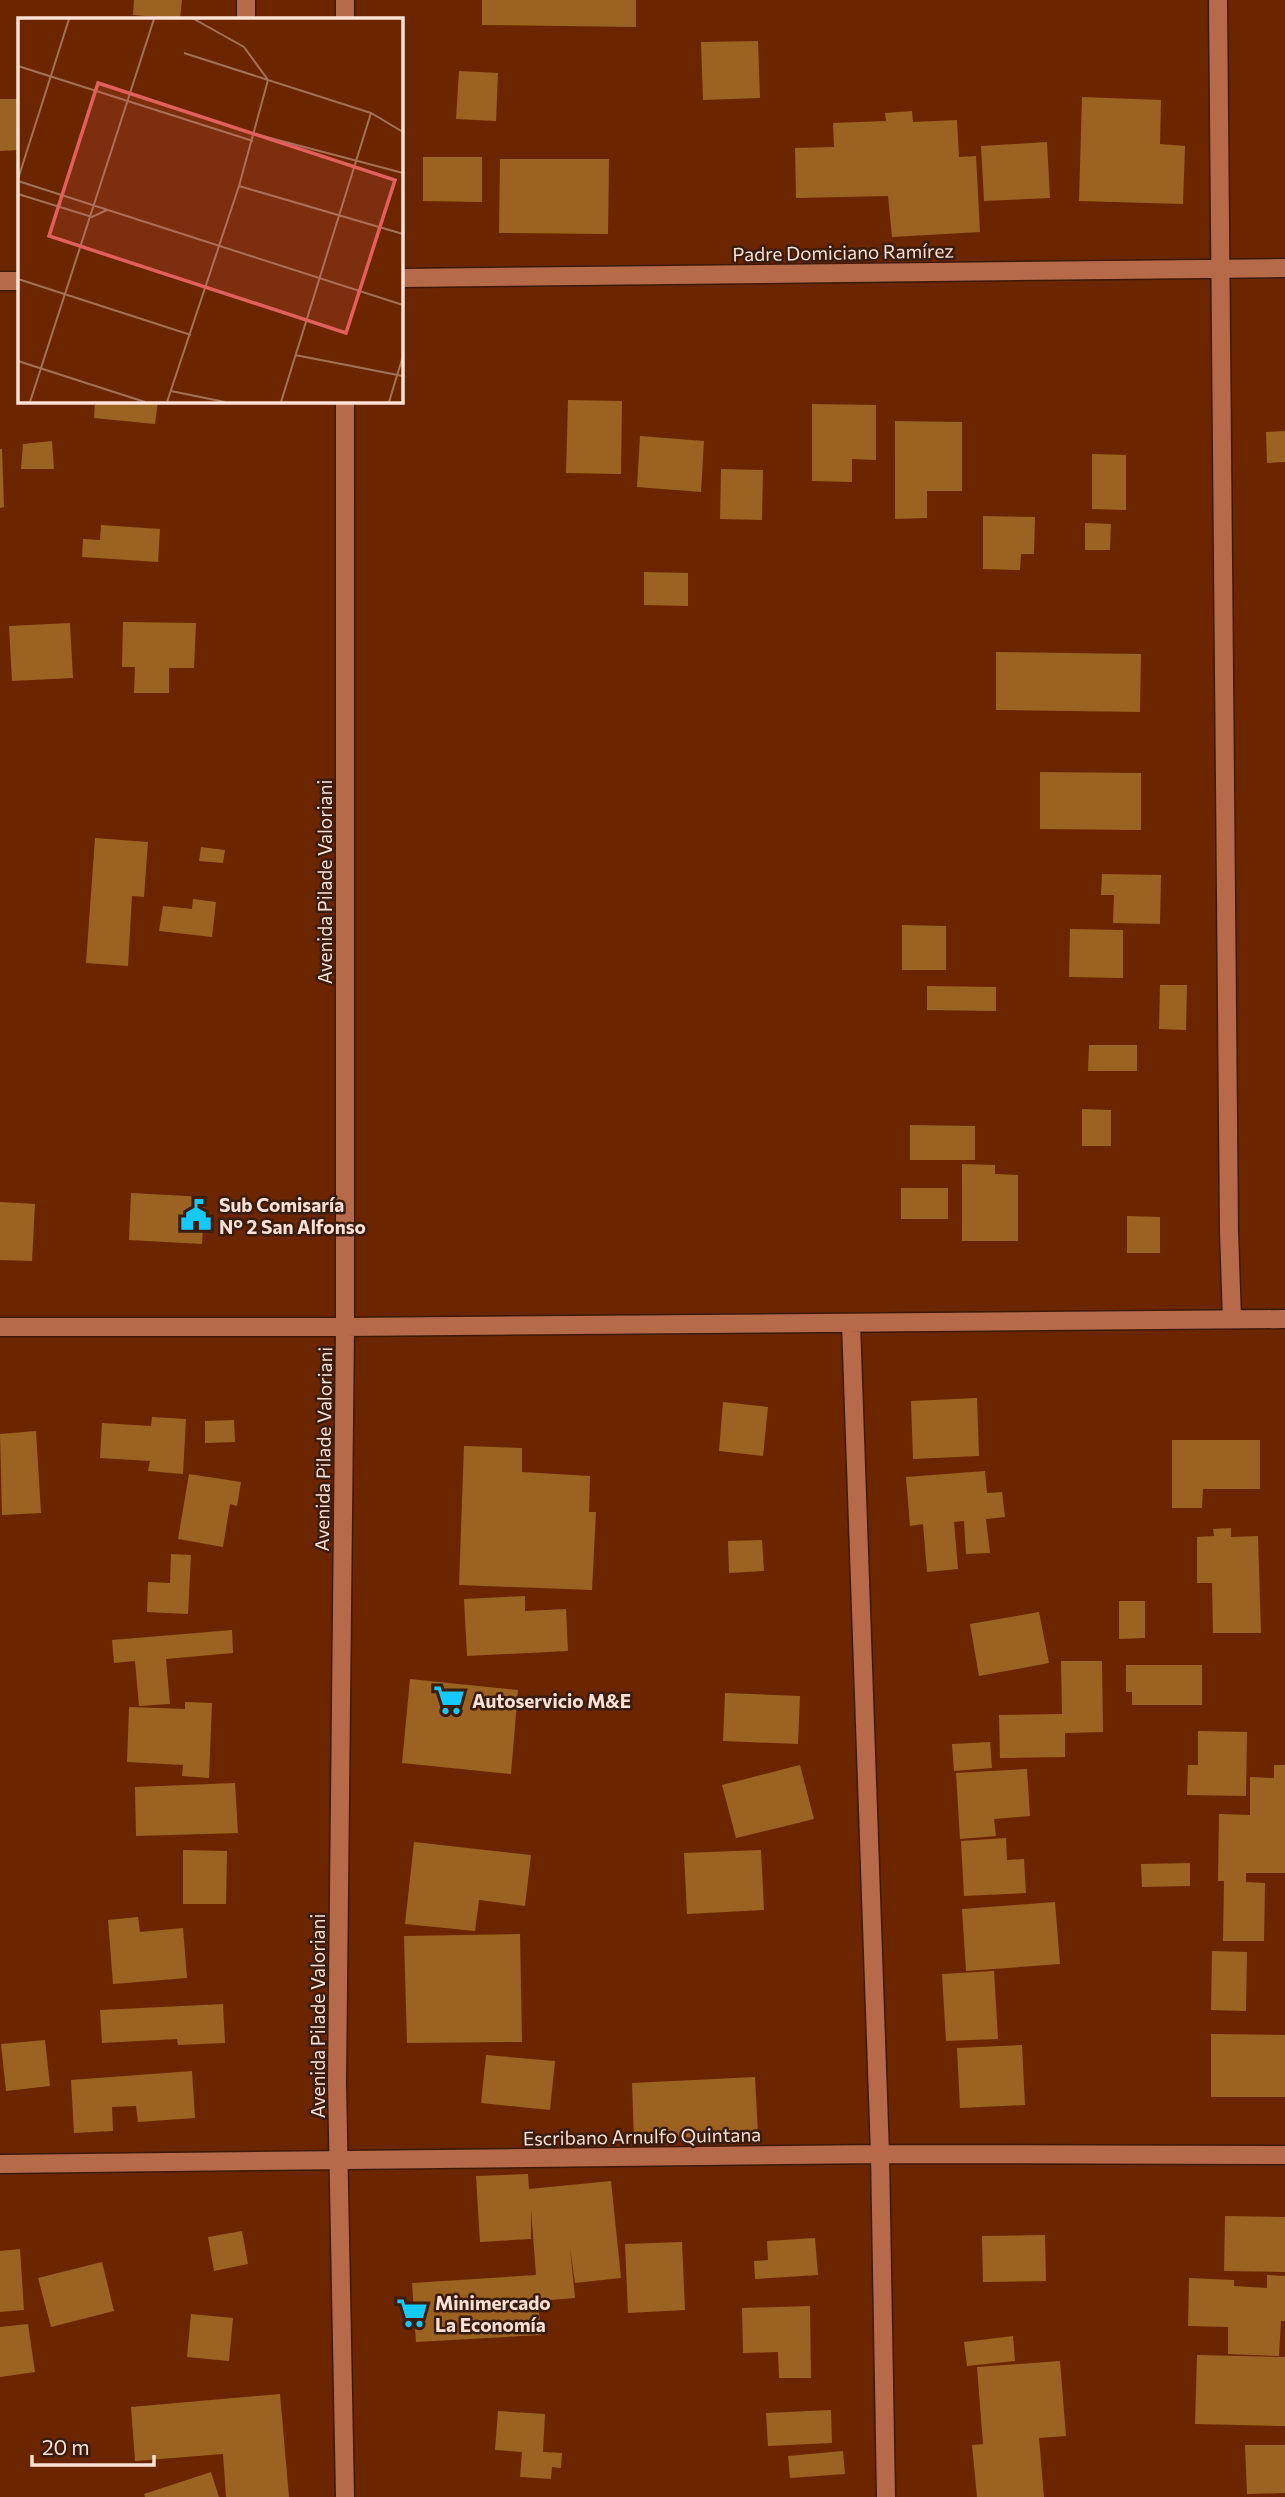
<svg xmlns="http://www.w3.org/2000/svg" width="1285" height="2497" font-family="Commissioner,sans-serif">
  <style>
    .building { fill: #9c6221 }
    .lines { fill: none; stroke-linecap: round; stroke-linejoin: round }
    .minor-casing { stroke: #3f1907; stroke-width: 21 }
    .minor { stroke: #b66a49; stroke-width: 18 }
    .labels { text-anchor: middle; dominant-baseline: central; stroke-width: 5; stroke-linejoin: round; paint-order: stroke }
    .street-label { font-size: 19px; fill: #fce1d6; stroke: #3b1c0e }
    .poi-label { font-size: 19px; font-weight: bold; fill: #fce1d6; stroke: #3b1c0e; text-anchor: start }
    .inset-road { fill: none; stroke: #a57156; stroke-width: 2 }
    .view { fill: #e1605c; fill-opacity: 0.15; stroke: #e1605c; stroke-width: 3.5 }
    .inset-edge { fill: none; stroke: #fce1d6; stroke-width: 3.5 }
  </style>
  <rect width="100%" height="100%" fill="#6b2600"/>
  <path class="building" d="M134 0H182L180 19 133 15Z
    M482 0H636V27L482 25Z
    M758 41 760 98 703 100 701 42Z
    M459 71 498 73 496 121 456 119Z
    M1082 97 1161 100 1160 144 1185 146 1183 204 1079 201Z
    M0 99H19V150L0 151Z
    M912 111 913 122 957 120 959 157 976 156 980 232 892 237 888 196 796 198 795 148 834 147 833 123 886 121 885 113Z
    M1047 142 1050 198 984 201 981 146Z
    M423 157H482V202L423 201Z
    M500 159H609L608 234 499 233Z
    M568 400 622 401 621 474 566 473Z
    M95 401H158L155 424 94 418Z
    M812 404 876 405V460L852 459V482L812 481Z
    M895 421 962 422V491H927V518L895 519Z
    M1285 431V462L1267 463 1266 432Z
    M640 436 704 441 701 492 637 487Z
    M52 441 54 469H21L23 444Z
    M0 449H2L4 507 0 508Z
    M1092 454 1126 455V510L1092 509Z
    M721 469 763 470 762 520 720 519Z
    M983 516 1035 517 1034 554H1021L1020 570 983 569Z
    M1085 523 1111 524 1110 550H1085Z
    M101 525 160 529 158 562 82 557 83 539 100 540Z
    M644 572 688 573V606L644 605Z
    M123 622 196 623 194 668H169V693H134L135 667H122Z
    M70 623 73 678 12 681 9 626Z
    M996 652 1141 654 1140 712 996 710Z
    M1040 772 1141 773V830L1040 829Z
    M95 838 148 842 144 897 132 896 128 966 86 963Z
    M201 847 225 850 223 863 199 861Z
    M1102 874 1161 875 1160 924 1113 923 1114 895H1101Z
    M193 899 216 902 212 937 159 931 163 906 192 909Z
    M902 925 946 926V970H902Z
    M1070 929 1123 930V978L1069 977Z
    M1160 985H1187L1186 1030 1159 1029Z
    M927 986 996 987V1011L927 1010Z
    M1089 1045H1137V1071H1088Z
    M1082 1109 1111 1110V1146H1082Z
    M910 1125 975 1126V1160H910Z
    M962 1164 995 1165V1174L1018 1175V1241H962Z
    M901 1188H948V1219H901Z
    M131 1193 205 1197 202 1244 129 1240Z
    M0 1202 35 1204 32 1261 0 1260Z
    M1127 1216 1160 1217V1253H1127Z
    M977 1398 979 1456 913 1459 911 1401Z
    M723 1402 768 1407 763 1456 719 1451Z
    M152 1417 186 1419 183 1474 148 1471 150 1461 100 1458 102 1423 151 1426Z
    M234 1420 235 1442 205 1443V1421Z
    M36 1431 41 1513 2 1515 0 1434Z
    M1172 1440H1260V1489H1203L1202 1508H1172Z
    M464 1446 522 1448V1472L590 1476 589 1512H596L592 1590 459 1585Z
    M985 1471 987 1493 1002 1492 1005 1517 986 1519 990 1553 966 1554 964 1521 954 1522 958 1569 927 1572 923 1524 910 1526 906 1477Z
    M189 1474 241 1482 237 1506 230 1504 223 1547 178 1539Z
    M1231 1528V1537L1258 1536 1261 1633H1213L1212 1583H1197V1537L1214 1536 1213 1529Z
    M762 1540 764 1571 729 1573 728 1541Z
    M171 1554 191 1555 188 1614 147 1612 148 1582 170 1583Z
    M525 1596V1611L566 1609 568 1651 467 1656 464 1599Z
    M1119 1601H1145V1638L1119 1639Z
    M1039 1612 1049 1663 979 1676 970 1624Z
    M232 1630 233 1653 166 1659 170 1704 139 1706 135 1661 114 1663 112 1640Z
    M1061 1661H1102L1103 1732 1065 1733V1757L1000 1758 999 1715 1062 1714Z
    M1126 1665H1202V1705H1132V1692H1126Z
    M410 1679 518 1690 511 1774 402 1763Z
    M725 1693 800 1696 798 1744 723 1741Z
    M185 1702 212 1703 209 1778 182 1776 183 1765 127 1762 129 1707 185 1709Z
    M1198 1731 1247 1732 1246 1796 1187 1795 1188 1765H1198Z
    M990 1742 992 1768 954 1771 952 1744Z
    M800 1765 814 1819 736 1838 722 1785Z
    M1274 1765H1285V1873H1246V1882L1265 1883 1264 1941H1223L1224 1881H1218L1219 1814 1250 1815V1777L1274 1778Z
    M1027 1769 1030 1816 994 1819 996 1836 960 1839 956 1773Z
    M235 1783 238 1833 136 1836 135 1787Z
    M1006 1838 1007 1860 1024 1859 1026 1893 964 1896 961 1841Z
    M414 1842 531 1855 525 1906 479 1900 475 1931 405 1924Z
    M183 1850 227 1851 226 1904H183Z
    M761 1850 764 1910 687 1914 684 1853Z
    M1190 1863V1886L1142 1887 1141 1864Z
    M1055 1902 1060 1964 966 1971 962 1909Z
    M138 1917 140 1932 183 1928 187 1978 113 1984 108 1920Z
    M520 1934 522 2042 407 2043 404 1936Z
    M1212 1951 1247 1952 1246 2011 1211 2010Z
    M994 1971 998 2039 946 2041 942 1974Z
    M223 2004 225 2043 178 2045 177 2039 102 2043 100 2010Z
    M1211 2034 1285 2035V2097H1211Z
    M45 2040 50 2086 6 2091 1 2044Z
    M1022 2045 1025 2105 960 2108 957 2048Z
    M486 2055 555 2061 550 2110 481 2103Z
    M192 2071 195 2118 138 2122 136 2106 112 2107 113 2131 74 2133 71 2080Z
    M755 2077 758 2134 634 2140 632 2083Z
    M528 2174 529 2189 611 2181 621 2278 575 2283 570 2247 575 2298 538 2301 541 2335 416 2342 412 2283 536 2275 531 2209V2239L480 2242 476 2176Z
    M1225 2216 1285 2217V2272L1224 2271Z
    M242 2231 248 2264 214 2271 208 2237Z
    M1045 2235 1046 2281 983 2282 982 2236Z
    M815 2238 818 2275 755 2279 754 2261 768 2260 767 2241Z
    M682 2242 685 2310 628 2313 625 2244Z
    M20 2249 24 2310 0 2312V2251Z
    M102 2262 114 2311 51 2327 38 2278Z
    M1267 2275 1285 2276V2321H1281L1279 2356 1228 2354V2327L1188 2326 1189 2278 1234 2280V2286L1267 2288Z
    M810 2306 811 2378H779L778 2352 743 2353 742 2308Z
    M191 2314 233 2318 229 2361 187 2357Z
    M28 2324 35 2372 0 2377V2327Z
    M1013 2336 1015 2361 967 2366 964 2342Z
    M1197 2355 1285 2357V2426L1195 2424Z
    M1060 2361 1066 2436 1039 2438 1044 2497H977L972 2445 983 2444 977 2367Z
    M280 2394 289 2497H226L223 2454 135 2461 131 2407Z
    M831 2410 832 2443 768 2446 766 2413Z
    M498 2411 545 2414 543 2452 562 2453 561 2468 552 2467 551 2479 520 2477 522 2452 495 2450Z
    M1245 2445H1285V2493L1247 2494Z
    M843 2451 845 2474 790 2478 788 2456Z
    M211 2472 219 2497H145L144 2494Z"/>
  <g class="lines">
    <defs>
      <path id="minor" d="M246 0V19
        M345 0V19
        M1218 0 1229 1232 1232 1319
        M401 278 1285 268
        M0 281H19
        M851 1323 880 2154 886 2497
        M0 1327H345L1285 1319
        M0 2164 880 2154 1285 2155
        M345 2497 337 2082 345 1327V401"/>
    </defs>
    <use href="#minor" class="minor-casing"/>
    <use href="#minor" class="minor"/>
  </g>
  <defs>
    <symbol id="civic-bare" viewBox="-9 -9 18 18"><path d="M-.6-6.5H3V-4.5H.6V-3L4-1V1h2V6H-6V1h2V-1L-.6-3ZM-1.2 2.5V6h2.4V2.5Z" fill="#15cafb" stroke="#3b1c0e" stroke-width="2.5" paint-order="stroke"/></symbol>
    <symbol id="supermarket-bare" viewBox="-9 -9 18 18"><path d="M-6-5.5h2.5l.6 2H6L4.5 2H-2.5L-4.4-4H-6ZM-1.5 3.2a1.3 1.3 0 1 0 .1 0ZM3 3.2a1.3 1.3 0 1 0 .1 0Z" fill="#15cafb" stroke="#3b1c0e" stroke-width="2.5" paint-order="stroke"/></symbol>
  </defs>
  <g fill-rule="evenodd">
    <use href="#civic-bare" x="174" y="1193" width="44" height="44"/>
    <use href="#supermarket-bare" x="427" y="1678" width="44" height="44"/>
    <use href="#supermarket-bare" x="390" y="2291" width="44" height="44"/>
  </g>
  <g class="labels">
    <g class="street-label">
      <text transform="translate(843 252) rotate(-1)">Padre Domiciano Ramírez</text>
      <text transform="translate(324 882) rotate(-90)">Avenida Pilade Valoriani</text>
      <text transform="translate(323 1449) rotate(-89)">Avenida Pilade Valoriani</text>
      <text transform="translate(317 2016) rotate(-90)">Avenida Pilade Valoriani</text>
      <text transform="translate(642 2136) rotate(-1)">Escribano Arnulfo Quintana</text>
    </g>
    <g class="poi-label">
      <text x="219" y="1204">Sub Comisaría<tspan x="219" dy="22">N° 2 San Alfonso</tspan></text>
      <text x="472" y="1700">Autoservicio M&amp;E</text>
      <text x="435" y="2302">Minimercado<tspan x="435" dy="22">La Economía</tspan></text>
    </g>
  </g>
  <g transform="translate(18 18)">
    <rect width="385" height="385" fill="#6b2600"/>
    <path class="inset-road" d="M166 35 353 95 385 114M0 48 235 123M237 116 385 155M0 161 51 1M0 163 385 287M221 168 385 216M0 176 74 199 89 192M0 261 173 317M277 337 385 358M0 343 127 384M153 373 207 384M12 384 136 1M149 384 221 168 250 62 226 29 176 1M263 384 353 95M371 384 385 338"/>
    <path class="view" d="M80 65 377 162 328 315 31 218Z"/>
    <rect width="385" height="385" class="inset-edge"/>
  </g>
  <path d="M32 2455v10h122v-10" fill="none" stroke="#fce1d6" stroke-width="3.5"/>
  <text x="42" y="2455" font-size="21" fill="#fce1d6" stroke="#3b1c0e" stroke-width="5" paint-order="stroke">20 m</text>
</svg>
